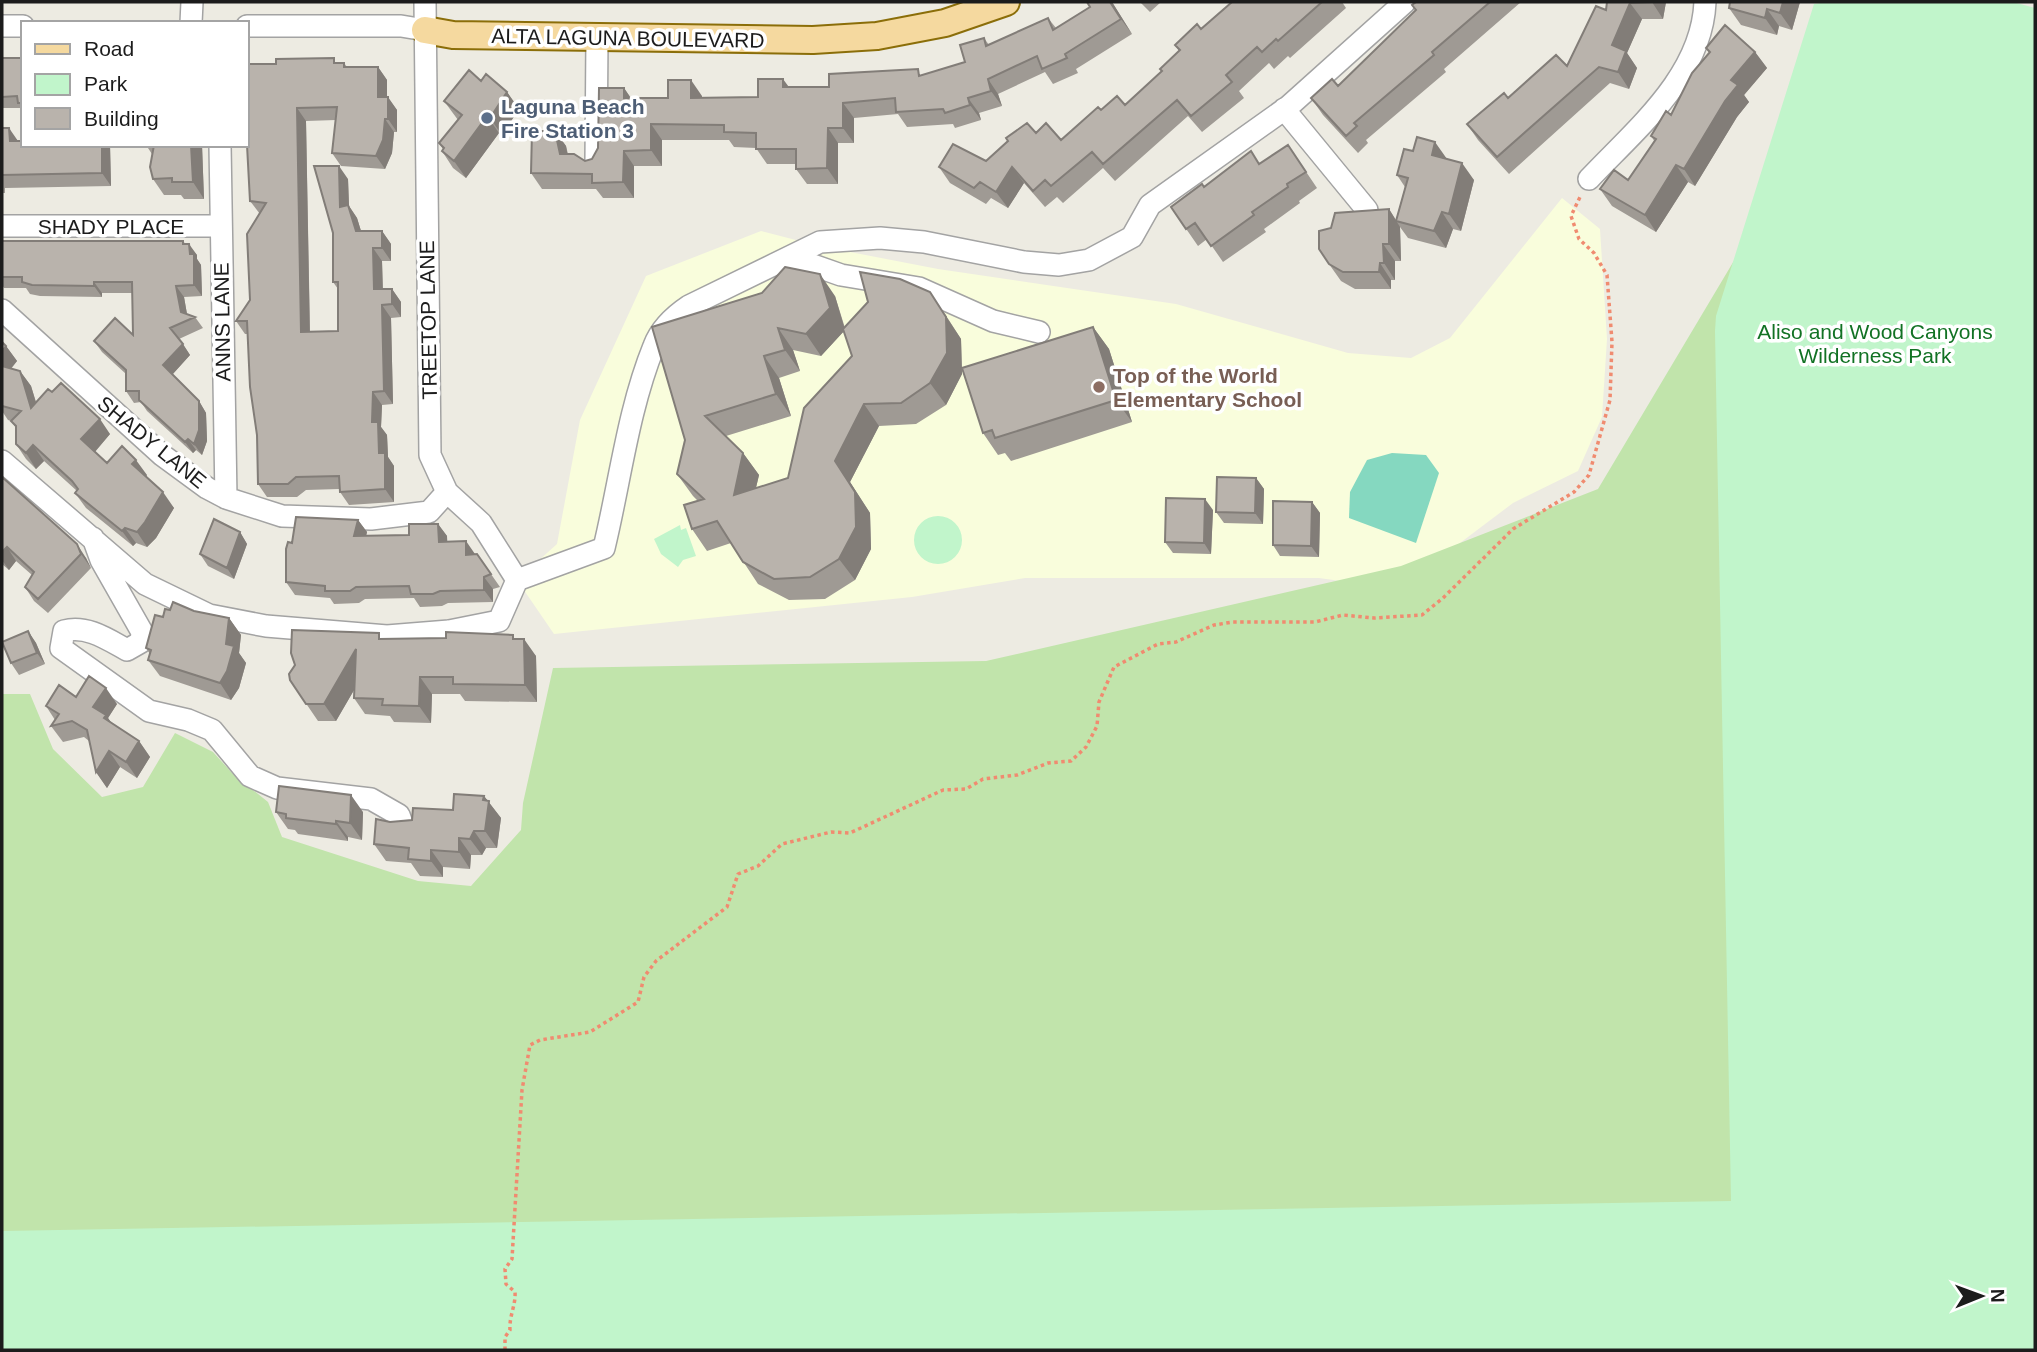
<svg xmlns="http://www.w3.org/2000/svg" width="2037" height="1352" font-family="Arial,sans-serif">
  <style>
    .education { fill: #f9fddc }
    .grass { fill: #c1e4ab }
    .park { fill: #c1f5cb }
    .pitch { fill: #85d8c0 }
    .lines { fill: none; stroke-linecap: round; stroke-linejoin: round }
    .minor-casing { stroke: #a3a3a3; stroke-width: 24 }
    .major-casing { stroke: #8b6e09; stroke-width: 30 }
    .path { stroke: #f08b70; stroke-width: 3.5; stroke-dasharray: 3.5 3.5; stroke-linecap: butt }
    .minor { stroke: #fff; stroke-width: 21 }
    .major { stroke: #f5d99f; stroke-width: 26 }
    .wall { fill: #9f9a94; fill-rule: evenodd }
    .shaded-wall { fill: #827d78 }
    .building { fill: #b9b3ac; stroke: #827d78; stroke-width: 2 }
    .service-dot { fill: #5c6f8a; stroke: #fff; stroke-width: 2.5 }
    .education-dot { fill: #8d6e63; stroke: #fff; stroke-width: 2.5 }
    .labels { text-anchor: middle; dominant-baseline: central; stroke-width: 7; stroke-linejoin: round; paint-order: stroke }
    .street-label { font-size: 21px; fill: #1c1c1c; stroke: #fff }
    .service-label { font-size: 21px; font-weight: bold; fill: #4e5e75; stroke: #fff; text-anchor: start }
    .park-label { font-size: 21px; fill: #127224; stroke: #fff }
    .education-label { font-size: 21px; font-weight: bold; fill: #785e54; stroke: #fff; text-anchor: start }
  </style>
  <rect width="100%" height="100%" fill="#edebe2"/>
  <path class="education" d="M1562 198 1600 229 1607 339 1602 417 1578 471 1513 503 1452 549 1376 586 1319 578H1025L912 597 554 634 517 580 557 544 580 420 646 276 761 231 819 246 938 269 1176 304 1348 353 1411 358 1450 338Z"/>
  <path class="grass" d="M1872 29 2035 1350H2V694H30L53 749 102 797 143 787 175 733 213 752 233 774 268 802 282 837 418 881 471 886 521 830 523 803 553 668 986 661 1401 566 1598 489Z"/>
  <path class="park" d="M1827 2H2013L2035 8V1350H2V1231L1731 1201 1715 331 1716 316 1814 4Z
    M914 540a24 24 0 1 1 48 0a24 24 0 1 1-48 0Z
    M680 525 681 530 686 528 696 556 683 560 678 567 661 554 654 539Z"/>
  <path class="pitch" d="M1392 453 1426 455 1439 473 1416 543 1349 518 1350 492 1367 460Z"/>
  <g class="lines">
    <defs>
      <path id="minor" d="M425 2 430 455 447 492 481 523 517 580
        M191 23 192 2
        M2 26H23
        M247 26H401L425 30
        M1284 109 1367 210
        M220 145 226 498
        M596 163 597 37
        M1589 179C1636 129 1702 76 1705 2
        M2 226H220
        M790 257 841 275 919 288 993 321 1039 332
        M2 310 162 455 207 488 226 498 282 516 371 519 429 512 447 492
        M2 461 145 584 209 615 266 626 387 636 449 631 499 621 517 580
        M93 538 101 560 142 632 141 642 127 650C107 639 87 625 64 631L61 648 149 711 188 720 212 730 250 776 277 788 371 799 399 815 403 826
        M517 580 604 548C620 482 628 410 654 346 660 330 674 316 689 306L820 242 880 238 924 242 1024 262 1059 265 1089 260 1132 237 1150 205 1289 106 1405 2"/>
      <path id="major" d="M425 30 453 35 813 40 877 36 945 23 1006 2"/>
    </defs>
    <use href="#minor" class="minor-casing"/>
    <use href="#major" class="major-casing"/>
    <path class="path" d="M505 1350V1337L510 1330C509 1316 516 1305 515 1292L506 1284 505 1269 512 1259 522 1090 530 1045 540 1040 590 1032 638 1002 644 977 656 961 727 907 738 874 758 866 782 844 831 832 850 833 943 790 966 789 983 779 1017 775 1048 763 1071 761 1086 747 1097 726 1099 702 1114 667 1158 644 1176 642 1214 625 1233 622H1315L1343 615 1374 618 1422 615 1443 598 1513 529 1574 492 1589 475 1610 400 1612 342 1607 275 1594 253 1579 239 1571 216 1580 197"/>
    <use href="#minor" class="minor"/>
    <use href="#major" class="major"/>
  </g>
  <path class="wall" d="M1087 2H1112L1132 34 1076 69 1078 73 1053 84 1045 72 998 94 1002 106 979 113 981 120 955 128 953 124 907 127 898 114 854 118V143H838V184H807L796 169V164H767L756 148 734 147 729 140H662V166H634V198H603L596 189H542L531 173 555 131 566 146 568 154 585 161 592 159 598 148 624 88 631 98H668L702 96V98L758 97 789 87H829L922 75 965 62 984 38 989 45 1048 18 1056 28 1090 7Z
    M1140 2H1161L1150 12Z
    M1232 2H1342L1346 8 1290 58 1288 56 1274 69 1269 63 1239 91 1244 98 1202 132 1188 116 1115 181 1103 168 1063 203 1057 197 1045 207 1024 183 1008 208 991 198 986 204 950 183 939 167 986 161 1036 133 1061 140 1101 110 1125 105 1162 72 1179 51 1175 45 1201 29Z
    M1416 2H1521L1444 69 1446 72 1366 140 1368 143 1358 153 1323 115 1311 98 1338 86 1416 11 1412 5Z
    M1607 2H1666L1663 19H1642L1627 53 1637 68 1629 89 1610 83 1509 174 1478 140 1467 124 1508 98 1567 66 1606 10Z
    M1800 2 1792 30 1779 26 1777 35 1741 25 1729 8Z
    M1706 48 1755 52 1767 68 1744 95 1749 102 1737 117 1695 186 1688 182 1656 232 1612 206 1600 189 1628 180 1655 142 1651 136 1671 115 1709 53Z
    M2 58H23V111L21 108H2Z
    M337 63H344L347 67H378L387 80V97L397 110V132H394L392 153 385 169 341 166 332 153 336 120 306 121 310 331H338V289L333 282 348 179 349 206 357 218 361 231H382L391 244V261H382L383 289H392L401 302V317L391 318 393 404 382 405 381 427 387 435 388 457 394 466V502L349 505 340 492 339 489 306 490 297 497H267L258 484 257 435 248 334H245L236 321 250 300 260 214 250 201 247 145Z
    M481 81 507 92 519 109 502 135 499 133 466 178 453 168 442 151 443 149 439 143 458 120 444 101Z
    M2 128 23 145H110L111 186 5 188V193H2Z
    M146 145H202L204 199H184L181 195H164L153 179 152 154Z
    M1288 145 1317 188 1299 201 1300 203 1264 229 1266 232 1223 262 1207 239 1198 246 1171 207 1204 187 1260 164Z
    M1447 159 1474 180 1461 231 1453 229 1446 248 1408 238 1400 227 1401 261H1395V280H1391V289H1355L1341 281 1329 264 1389 209 1396 220 1405 187 1397 175Z
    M2 241 185 244 197 255V259L201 265 202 296 184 297 187 314 195 317 203 328 179 339 190 355 172 375 199 401 206 413 207 441 202 455 196 450 193 453 147 411 141 402 134 403 126 391V374L102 352 94 341 133 335 132 293H102V297L40 296 30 294 26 288H4L2 285Z
    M835 296 845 328 945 314 961 339 962 374 946 405 916 424 879 426 850 482 870 513 871 549 855 580 825 599 789 600 758 584 731 543 707 551 692 529 698 501 693 496 677 474 685 440 652 327ZM844 331 852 356 788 478 756 488 759 475 743 453 726 436 791 416 779 378 800 371 793 350 821 356Z
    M1093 327 1109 349 1132 422 1011 461 1005 453 998 455 983 433Z
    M2 342 6 346 17 361 11 369 20 371 31 386 36 402 110 434 95 452 107 463 147 475 146 477 174 508 156 538 147 547 136 543 133 546 86 508 75 493 77 491 44 461 36 469 26 459 16 444V428L11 421 8 420 2 411Z
    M2 477 86 558 91 568 48 613 34 601 25 587 32 575 16 561 9 570 2 564Z
    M1256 478 1264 489 1263 524 1224 523 1216 512Z
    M1312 502 1320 513 1319 557 1280 556 1273 545Z
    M1213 510 1211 554 1173 553 1165 542Z
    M358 520 367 532 366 536 409 535 438 524 447 536V542L475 554H477L500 587 493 589V602L448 603 442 606 420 607 414 598 365 599 359 603 334 604 330 598 295 595 286 582 292 543Z
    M240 532 247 544 234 579 208 566 200 554Z
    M170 610 194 611 229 618 241 635 239 653 246 663 239 688 231 700 160 676 148 660 150 654 146 648 163 617Z
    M28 631 36 643 45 664 19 675 11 663Z
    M383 639H515L536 656 537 702 465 701 460 694H432L431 723 394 722 390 716 365 714 354 698V690L336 721H318L290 680Z
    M76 697 117 704 108 718 111 723 139 741 150 757 137 778 120 767 107 788 96 772 89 741 84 737 63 742 51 726 55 720 46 706Z
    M484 796 501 818 497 848H486L482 855H471L470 869 443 867V877L420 876 411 863 386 861 374 844 390 822 412 820 453 810Z
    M276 812H363L362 840 348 837V841L298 834 295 830 288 829Z"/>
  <path class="shaded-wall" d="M1110 2H1112L1132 34 1121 19Z
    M1652 2H1666L1663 19Z
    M1783 2H1800L1792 30 1780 13Z
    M1630 3 1642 19 1627 53 1637 68 1629 89 1618 72 1612 45Z
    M1767 9 1779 26 1777 35 1765 18Z
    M1755 52 1767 68 1744 95 1749 102 1737 117 1695 186 1684 169 1731 80Z
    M378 67 387 80V110L378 97Z
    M783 79 794 94 783 87Z
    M988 79 998 94 1002 106 991 91Z
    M691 80 702 96V114L691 98Z
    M624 88 634 103 624 98Z
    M507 92 519 109 502 135 490 118Z
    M388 97 397 110V132L388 119Z
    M968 98 979 113 981 120 970 105Z
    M843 103 854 118V143L843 128Z
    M297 108 306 121 310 344 301 332Z
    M487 116 499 133 466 178 454 161Z
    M385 119 394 132 392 153 385 169 376 156Z
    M651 124 662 140V166L651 150Z
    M9 128 18 141H10Z
    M828 128 838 143V184L827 168Z
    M555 131 566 146 570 169 560 154Z
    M1435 142 1447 159 1432 155Z
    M102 145H110L111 186 102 173Z
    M191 145H202L204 199 193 182Z
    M624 151 634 166V198L623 182Z
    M1462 163 1474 180 1461 231 1449 214Z
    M1676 165 1688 182 1656 232 1645 215Z
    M339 166 348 179 349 206 357 218 365 244 340 207Z
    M1012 167 1024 183 1008 208 996 192Z
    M1389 209 1400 227 1401 261 1389 244Z
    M1442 212 1453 229 1446 248 1434 231Z
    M382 231 391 244V261L382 248Z
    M183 241 190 250 189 244 197 255V259L201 265 202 296 194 285Z
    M1383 244 1395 261V280L1384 263Z
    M373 248 382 261 383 302 374 289Z
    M1380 263 1391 280V289L1379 272Z
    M820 274 835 296 845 330 821 356 806 334Z
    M94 282 102 293V297L94 286Z
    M176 286 184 297 188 320 181 312Z
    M392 289 401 302V317L392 304Z
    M930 292 961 339 962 374 946 405 930 383Z
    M382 305 391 318 393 404 384 391Z
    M1093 327 1109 349 1132 422 1116 400Z
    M778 328 793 350 800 371 785 350Z
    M183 344 190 355 171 376 163 365Z
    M6 346 17 361 2 379V351Z
    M764 356 779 378 791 416 776 394Z
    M20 371 31 386 42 423 31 408Z
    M373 392 382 405 381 427 387 435 388 457 394 466V502L385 489 372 422Z
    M199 401 206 413 207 441 202 455 194 444Z
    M864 404 879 426 850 482 870 513 871 549 855 580 839 559 835 461Z
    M100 419 110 434 92 455 81 439Z
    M188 439 196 450 193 453 185 442Z
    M33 445 44 461 36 469 26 453Z
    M743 453 759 475 749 516 734 495Z
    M136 460 147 475 143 480 132 464Z
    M1256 478 1264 489 1263 524 1255 513Z
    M163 492 174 508 156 538 147 547 137 532Z
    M1205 499 1213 510 1211 554 1204 543Z
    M1312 502 1320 513 1319 557 1311 546Z
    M358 520 367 532 363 548 354 536Z
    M438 524 447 536 448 554 439 542Z
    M125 528 136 543 133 546 122 531Z
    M240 532 247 544 234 579 227 568Z
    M466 541 475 554 466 555Z
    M77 544 86 558 91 568 81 554Z
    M7 547 16 561 9 570 2 560V552Z
    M484 577 493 589V602L484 590Z
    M229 618 241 635 239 653 246 663 239 688 231 700 220 683 226 644Z
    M28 631 36 643 45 664 37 653Z
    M524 639 536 656 537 702 525 685Z
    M356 649 368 666 336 721 324 704Z
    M420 677 432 694 431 723 419 706Z
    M106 688 117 704 108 718 117 731 93 707Z
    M139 741 150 757 137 778 126 762Z
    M109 751 120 767 107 788 96 772Z
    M351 795 363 812 362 840 350 823Z
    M484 796 501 818 497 848 485 831Z
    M336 821 348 837V841L336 824Z
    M474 831 486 848 482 855 470 839Z
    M459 838 471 855 470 869 459 852Z
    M431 850 443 867V877L431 861Z"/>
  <path class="building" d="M1087 2H1110L1121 19 1065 54 1067 58 1042 69 1037 56 988 79 991 91 968 98 970 105 945 113 943 109 896 112 895 98 843 103V128H828L827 168 796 169V149H756V133L724 132V125L651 124V150L624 151 623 182 592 183V174L531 173 532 131H555L560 154H574L585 161 592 159 598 148 599 88H624V98H668V80H691V98L758 97V79H783V87H829V74L918 69 919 76 965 62 960 45 984 38 986 46 1048 18 1053 30 1090 7Z
    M1232 2H1322L1278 41 1276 39 1262 52 1257 47 1226 75 1232 82 1191 116 1177 100 1103 164 1092 152 1051 186 1045 180 1033 191 1012 167 996 192 980 182 974 188 939 167 953 144 986 161 1008 141 1006 138 1027 123 1036 133 1046 123 1061 140 1098 107 1101 110 1117 96 1125 105 1162 71 1160 69 1180 50 1175 45 1197 24 1201 29Z
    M1416 2H1490L1432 52 1434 55 1354 123 1357 126 1346 136 1311 98 1332 79 1338 86 1416 10 1412 5Z
    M1607 2H1652L1630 3 1612 45 1626 51 1618 72 1599 67 1497 157 1467 124 1504 93 1508 98 1556 55 1567 66 1596 6 1606 10Z
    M1730 2H1783L1780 13 1767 9 1765 18 1729 8Z
    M1725 25 1755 52 1731 80 1738 85 1725 101 1684 169 1676 165 1645 215 1600 189 1614 170 1628 180 1656 139 1651 136 1666 111 1671 115 1692 73 1710 52 1706 48Z
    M2 58H23V103H18L17 96 2 97Z
    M334 58V63H344V67H378V97H388V119H385L383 140 376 156 332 153 337 107 297 108 301 332 338 331V282H333V233L314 166H339L340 207 348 205 356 231H382V248H373L374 289H392V304L382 305 384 391 373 392 372 422H378L379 453H385V489L340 492 339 476 296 477 288 484H258L257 435 250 387 247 321H236L250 300 247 234 266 203 250 201 247 145V64H276V59Z
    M469 70 481 81 486 74 507 92 490 118 487 116 454 161 442 151 444 148 439 143 462 115 444 101Z
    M2 128H9L10 141H23V145H102V173L2 175Z
    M1417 137 1435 142 1432 155 1462 163 1449 214 1442 212 1434 231 1396 221 1408 178 1397 175 1404 149 1413 151Z
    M154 145H191L193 182H172V178L153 179 150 167Z
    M1288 145 1306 172 1287 184 1288 187 1252 212 1254 215 1211 246 1195 223 1186 229 1171 207 1202 184 1204 187 1251 151 1259 164Z
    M1389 209V244H1383L1384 263H1380L1379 272H1343L1329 264 1319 249V231L1331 228 1335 213Z
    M2 241H183V244H189L190 254H194V285L176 286 181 312 195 317 170 328 183 344 163 365 199 401V430L194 444 188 439 185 442 139 400V391H126V370L94 341 115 318 133 335 132 282H94V286L32 285 22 282V277H2Z
    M785 267 820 274 830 308 806 334 778 328 785 350 764 356 776 394 705 416 743 453 734 495 788 478 804 408 852 356 843 329 868 302 860 272 900 279 930 292 946 317 947 353 930 383 901 403 864 404 835 461 855 492 856 527 839 559 810 577 774 579 743 562 717 521 692 529 684 505 704 499 677 474 685 440 652 327 762 293Z
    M1093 327 1116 400 995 438 992 430 983 433 962 368Z
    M2 342 6 346 2 351Z
    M2 366 20 371 31 408 48 389 52 392 61 383 100 419 81 439 107 463 122 446 136 460 132 464 163 492 145 522 137 532 125 528 122 531 75 493 78 489 72 481 33 445 26 453 16 444V426L11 421 21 411 2 406Z
    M2 477 77 544 81 554 38 599 25 587 34 572 7 547 2 552Z
    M1217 477 1256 478 1255 513 1216 512Z
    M1166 498 1205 499 1204 543 1165 542Z
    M1273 501 1312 502 1311 546 1273 545Z
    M296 517 358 520 354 536 409 535V524H438L439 542 466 541V555L477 554 491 574 484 577V590L440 591 433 594H411L409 586 356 587 350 591H325V586L286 582V549L288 542 292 543Z
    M214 519 240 532 227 568 200 554Z
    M173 602 194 611 229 618 226 644 234 646 227 671 220 683 148 660 151 650 146 648 155 615 163 617 165 609 170 610Z
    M292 630 379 633V639L446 638V632L513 635V639H524L525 685 453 684V677H420L419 706 382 705 383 699 354 698 356 649 324 704H306L290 680 289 674 295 665 291 653Z
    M28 631 37 653 11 663 2 642Z
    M89 676 106 688 93 707 106 715 104 718 139 741 126 762 109 751 96 772 87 730 72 721 51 726 59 714 46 706 59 685 76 697Z
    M279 786 351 795 350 823 336 821V824L286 818V814L276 812Z
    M454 794 484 796 483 800 489 801 485 831H474L470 839 459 838V852L431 850V861L408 859 409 848 374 844 376 819 390 822 412 820 413 808 453 810Z"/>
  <circle class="service-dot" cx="487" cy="118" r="7"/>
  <circle class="education-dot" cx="1099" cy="387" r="7"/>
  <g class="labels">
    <g class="street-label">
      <text transform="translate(628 38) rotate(1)">ALTA LAGUNA BOULEVARD</text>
      <text x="111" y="226">SHADY PLACE</text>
      <text transform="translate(428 320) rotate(-91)">TREETOP LANE</text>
      <text transform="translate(222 322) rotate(-91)">ANNS LANE</text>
      <text transform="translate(152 442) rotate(39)">SHADY LANE</text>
    </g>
    <g class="service-label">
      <text x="501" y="106">Laguna Beach<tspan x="501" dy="24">Fire Station 3</tspan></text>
    </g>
    <g class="park-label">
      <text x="1875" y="331">Aliso and Wood Canyons<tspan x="1875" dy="24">Wilderness Park</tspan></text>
    </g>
    <g class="education-label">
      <text x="1113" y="375">Top of the World<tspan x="1113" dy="24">Elementary School</tspan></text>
    </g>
  </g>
  <rect width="2037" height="1352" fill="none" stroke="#1c1c1c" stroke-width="7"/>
  <rect x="21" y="21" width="228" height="126" fill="#ffffff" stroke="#a4a4a4" stroke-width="2"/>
  <rect x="35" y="44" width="35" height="10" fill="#f5d99f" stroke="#a4a4a4" stroke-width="2"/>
  <text x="84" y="56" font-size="21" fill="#1c1c1c">Road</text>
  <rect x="35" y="74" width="35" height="21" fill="#c1f5cb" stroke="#a4a4a4" stroke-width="2"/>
  <text x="84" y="91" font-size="21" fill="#1c1c1c">Park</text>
  <rect x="35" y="108" width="35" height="21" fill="#b9b3ac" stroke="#a4a4a4" stroke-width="2"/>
  <text x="84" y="126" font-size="21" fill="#1c1c1c">Building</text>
  <g transform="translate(1981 1296) rotate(89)" stroke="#ffffff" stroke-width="5" paint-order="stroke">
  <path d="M0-5L12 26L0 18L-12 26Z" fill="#1c1c1c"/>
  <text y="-10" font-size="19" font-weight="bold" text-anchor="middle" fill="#1c1c1c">N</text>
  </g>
</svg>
